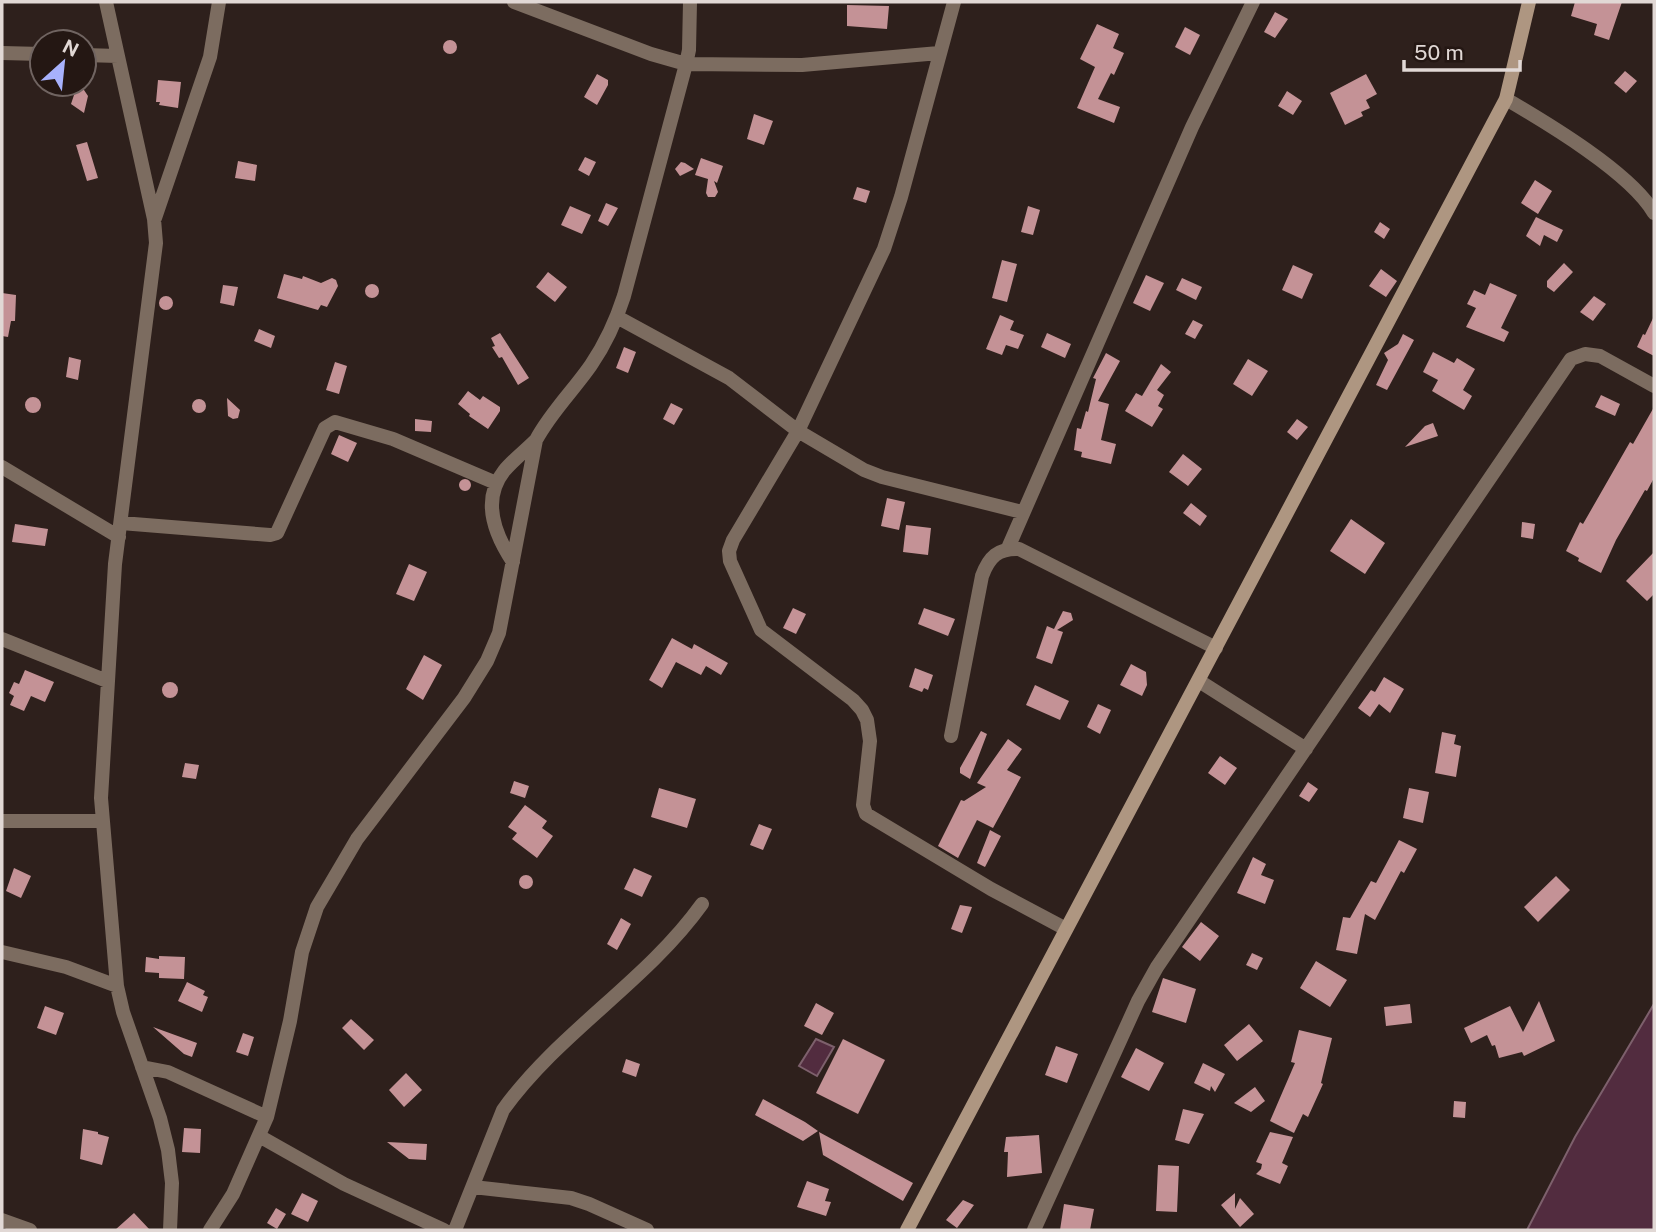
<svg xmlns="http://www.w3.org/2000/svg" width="1656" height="1232" font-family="'Public Sans',sans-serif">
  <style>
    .water { fill: #522c3f; stroke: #7d606c; stroke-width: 2 }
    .building { fill: #c49296 }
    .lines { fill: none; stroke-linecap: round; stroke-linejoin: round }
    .street { stroke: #7c6c60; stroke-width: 14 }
    .secondary { stroke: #ae9681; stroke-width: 14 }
  </style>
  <rect width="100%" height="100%" fill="#2e201c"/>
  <path class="water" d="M1654 1004V1230H1527L1575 1137Z
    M816 1039 834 1047 817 1076 799 1066Z"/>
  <path class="building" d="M1575 2H1622L1609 40 1594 35 1597 24 1571 16Z
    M847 5 889 6 887 29 847 26Z
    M1275 12 1288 19 1275 38 1264 32Z
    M1097 24 1119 34 1113 48 1124 53 1114 75 1111 73 1098 99 1120 107 1114 123 1077 108 1095 67 1080 59Z
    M1185 27 1200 35 1190 55 1175 47Z
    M443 47a7 7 0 1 1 14 0a7 7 0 1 1-14 0Z
    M1625 71 1637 81 1626 93 1614 83Z
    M597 74 608 80V85L597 105 584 97Z
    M1366 74 1377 94 1366 100 1370 108 1361 112 1363 116 1345 125 1330 93Z
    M158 80 181 82 178 108 159 105 160 102H156Z
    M82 87 88 96 84 113 71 104 75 92Z
    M1287 91 1302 101 1293 115 1278 106Z
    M754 114 773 121 764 145 747 139Z
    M87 142 98 178 87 181 76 145Z
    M585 157 596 162 589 176 578 170Z
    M701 158 723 166 717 183 714 181 718 192 715 197H708L706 193 708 179 695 175Z
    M238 161 257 165 255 181 235 178Z
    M681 162 685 163 694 169 680 176 675 169Z
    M1535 180 1552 191 1538 214 1521 203Z
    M857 187 870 191 866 203 853 199Z
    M606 203 618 208 608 226 598 221Z
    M570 206 591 215 582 234 561 225Z
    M1028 206 1040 210 1033 235 1021 232Z
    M1536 217 1563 230 1557 242 1544 235 1540 246 1526 236Z
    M1380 222 1390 229 1384 239 1374 232Z
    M1002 260 1017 264 1007 302 992 298Z
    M1564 263 1573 272 1554 292 1547 287V281Z
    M1293 265 1313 274 1302 299 1282 290Z
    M1381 269 1397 281 1386 297 1369 286Z
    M548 272 567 287 555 302 536 287Z
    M284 274 302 279 303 276 321 283 332 278 336 280 338 286 327 307 321 305 318 310 277 298Z
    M1146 275 1164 283 1150 311 1133 303Z
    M1182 278 1202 287 1196 300 1176 290Z
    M1490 283 1517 295 1501 328 1509 332 1504 342 1466 327 1476 308 1467 304 1474 290 1485 295Z
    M365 291a7 7 0 1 1 14 0a7 7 0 1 1-14 0Z
    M223 285 238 287 234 306 220 303Z
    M2 293 16 295 15 321H11L8 337 2 336Z
    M1594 296 1606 304 1593 321 1580 312Z
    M159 303a7 7 0 1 1 14 0a7 7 0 1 1-14 0Z
    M1000 315 1014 321 1010 330 1024 335 1018 349 1006 345 1002 355 986 349Z
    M1654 316V356L1637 347 1643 334 1645 335Z
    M1193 320 1203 325 1195 339 1185 334Z
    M259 329 275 336 271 348 254 341Z
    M500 333 529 378 518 385 502 357 499 358 492 347 495 346 491 338Z
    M1047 333 1071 344 1065 358 1041 347Z
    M1403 334 1414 340 1387 390 1376 385 1388 360 1384 353 1398 344Z
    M624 347 636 352 628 373 616 368Z
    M1433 352 1454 363 1457 358 1475 369 1463 390 1472 396 1464 410 1432 391 1438 380 1423 372Z
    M1106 353 1120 361 1098 401 1109 404 1101 440 1116 444 1111 464 1081 457 1082 452 1074 450 1077 428 1081 429 1086 411 1088 412 1096 379 1093 378Z
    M69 357 81 360 78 380 66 377Z
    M1248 359 1268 371 1252 396 1233 384Z
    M335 362 347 366 339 394 326 390Z
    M1161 364 1171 372 1157 390 1164 395 1158 406 1163 409 1152 427 1125 411 1136 393 1142 396Z
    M468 391 480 400 483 396 500 407V411L488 429 469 416 470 414 458 404Z
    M1601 395 1620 404 1615 416 1595 407Z
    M25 405a8 8 0 1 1 16 0a8 8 0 1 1-16 0Z
    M227 398 240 410 238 418 233 419 228 416Z
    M192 406a7 7 0 1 1 14 0a7 7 0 1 1-14 0Z
    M671 403 683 409 674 425 663 419Z
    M1654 407V478L1647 491 1645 490 1616 540 1601 573 1578 561 1579 558 1566 551 1580 522 1583 524 1630 442 1633 444Z
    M415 419 432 421 431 432 415 431Z
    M1297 419 1308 427 1297 440 1287 432Z
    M1433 423 1438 436 1405 447 1425 426Z
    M339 435 357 443 348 462 331 454Z
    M1183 454 1202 469 1188 486 1169 472Z
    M459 485a6 6 0 1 1 12 0a6 6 0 1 1-12 0Z
    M887 498 905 502 899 530 881 526Z
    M1191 503 1207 516 1200 526 1183 513Z
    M1351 519 1385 543 1365 574 1330 551Z
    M1522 522 1535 524 1533 539 1521 537Z
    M15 524 48 529 45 546 12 542Z
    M906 525 931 528 928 555 903 552Z
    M1654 552V594L1647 601 1626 581Z
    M409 564 427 572 414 601 396 594Z
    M793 608 806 614 796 634 783 628Z
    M924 608 955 619 948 636 918 624Z
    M1063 611 1071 613 1073 620 1057 630 1063 632 1052 664 1036 658 1047 626 1054 629Z
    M672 638 692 649 694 644 728 663 721 675 706 666 701 675 676 662 662 688 649 680Z
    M424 655 442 665 423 700 406 689Z
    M1131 664 1146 672 1147 685 1142 696 1120 685Z
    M915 668 933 675 928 690 924 688 922 692 909 687Z
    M25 670 54 682 45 702 31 696 24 711 10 705 14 696 9 693 14 682 19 684Z
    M1384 677 1404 689 1390 713 1379 704 1370 717 1358 708 1371 690 1375 692Z
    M162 690a8 8 0 1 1 16 0a8 8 0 1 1-16 0Z
    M1035 685 1069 701 1060 720 1026 705Z
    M1098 704 1111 710 1100 734 1087 727Z
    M981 731 987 734 970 779 960 773V768Z
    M1442 732 1456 735 1454 744 1461 746 1456 777 1435 773Z
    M1008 739 1022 749 1007 770 1021 777 993 828 977 820 958 858 938 846 961 800 964 801 986 787 977 783Z
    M1220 756 1237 768 1225 785 1208 773Z
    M185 763 199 765 196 779 182 777Z
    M514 781 529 786 525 798 510 793Z
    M1308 782 1318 789 1309 802 1299 796Z
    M659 788 696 799 687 828 651 817Z
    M1409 788 1429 792 1423 823 1403 818Z
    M525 805 547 821 542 828 553 836 537 858 512 839 517 833 508 827Z
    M759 824 772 829 763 850 750 845Z
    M990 830 1001 836 985 867 977 863Z
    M1399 840 1417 849 1404 873 1401 871 1375 920 1365 914 1357 954 1336 950 1343 917 1350 918 1371 881 1376 883Z
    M1253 857 1266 864 1261 875 1274 880 1265 904 1237 893Z
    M14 868 31 876 21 898 6 891Z
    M634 868 652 876 642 897 624 889Z
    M519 882a7 7 0 1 1 14 0a7 7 0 1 1-14 0Z
    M1556 876 1570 890 1538 922 1524 907Z
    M960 905 972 907 962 933 951 929Z
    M621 918 631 924 617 950 607 944Z
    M1201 922 1219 936 1200 961 1182 947Z
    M1252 953 1263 958 1257 970 1246 965Z
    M159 956 185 957 184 979 159 978V973L145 972 146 957 159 959Z
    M1316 961 1347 980 1330 1007 1300 988Z
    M1163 978 1196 989 1186 1023 1152 1012Z
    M187 982 205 991 203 995 208 997 202 1012 178 1001Z
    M1539 1001 1555 1041 1524 1056 1522 1052 1499 1058 1495 1045 1492 1046 1487 1035 1471 1043 1464 1028 1510 1006 1523 1032Z
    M816 1003 834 1013 822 1035 804 1026Z
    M1410 1004 1412 1023 1386 1026 1384 1007Z
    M45 1006 64 1013 56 1035 37 1028Z
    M351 1019 374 1040 364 1050 342 1028Z
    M1249 1024 1263 1041 1237 1061 1224 1045Z
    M153 1027 197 1043 192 1057 184 1054Z
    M1299 1030 1332 1038 1321 1083 1323 1084 1308 1117 1303 1114 1294 1133 1270 1121 1295 1063 1291 1062Z
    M243 1033 254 1037 248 1056 236 1052Z
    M843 1039 885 1060 858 1114 816 1093Z
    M1056 1046 1078 1054 1067 1083 1045 1075Z
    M1136 1048 1164 1063 1149 1091 1121 1077Z
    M626 1059 640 1064 636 1077 622 1072Z
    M1203 1063 1225 1074 1215 1092 1211 1086 1210 1091 1194 1083Z
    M406 1073 422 1090 404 1107 389 1090Z
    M1255 1087 1265 1101 1251 1112 1234 1103Z
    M763 1099 805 1122 818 1131 803 1141 755 1115Z
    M1454 1101 1466 1102 1465 1118 1453 1117Z
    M1183 1109 1204 1114 1189 1144 1175 1140Z
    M184 1128 201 1129 200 1153 182 1152Z
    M83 1129 98 1132V1134L109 1137 102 1165 80 1159Z
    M819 1132 913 1183 903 1201 823 1155Z
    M1270 1132 1293 1137 1282 1163 1288 1166 1280 1184 1256 1174 1261 1169 1262 1164 1256 1162Z
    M1039 1135 1042 1173 1007 1177 1008 1152H1004L1006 1137Z
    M387 1142 427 1144 426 1160 409 1159Z
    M1158 1165 1179 1166 1177 1212 1156 1211Z
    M807 1181 829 1189 825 1201 831 1202 826 1216 797 1207Z
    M302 1193 318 1201 308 1222 291 1214Z
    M1235 1193V1209L1240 1198 1254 1214 1240 1227 1221 1205Z
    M963 1200 974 1205 957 1228 946 1220Z
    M1064 1204 1094 1209 1090 1230H1060Z
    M276 1208 286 1214 277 1229 267 1223Z
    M134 1213 150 1230H115Z"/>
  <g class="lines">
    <path class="street" d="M106 2 154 219 156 243 115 564 101 798 117 986 123 1012 160 1118 168 1150 172 1183 170 1230
      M514 2 651 54 686 64 802 65 939 53
      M954 2 901 197 884 249 798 431 733 540 729 551 730 561 761 630 853 700 862 710 867 720 870 741 863 805 866 814 991 889 1066 929
      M2 53 42 54
      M84 55 118 56
      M1506 99C1547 123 1631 173 1654 213
      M155 218 210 57 219 2
      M617 317 729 378 798 431 864 470 882 477 1022 512
      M2 467 119 537
      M121 523 270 535 277 533 325 428 335 422 393 439 496 483
      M1008 548 1192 127 1253 2
      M513 562C495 535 481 500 504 471 513 460 525 451 535 441
      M2 639 107 681
      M1199 681 1306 749
      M951 736 982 576C989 557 998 548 1019 549L1216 648
      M2 821H102
      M2 952 66 967 117 986
      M142 1067 168 1072 267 1117
      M259 1136 344 1184 444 1230
      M473 1187 571 1198 589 1204 647 1230
      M2 1220 30 1230
      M210 1230 233 1194 267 1117 290 1021 302 952 317 907 357 839 464 698 487 661 499 633 536 440C551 412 573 391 591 365 606 343 616 321 624 296L686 64 689 50 690 2
      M455 1230 503 1110C559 1032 646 982 702 904
      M1034 1230 1138 1001 1157 967 1571 359 1585 354 1600 356 1654 386"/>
    <path class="secondary" d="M907 1230 1506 99 1529 2"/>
  </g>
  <rect width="1656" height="1232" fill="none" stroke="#e1d8d5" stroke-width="7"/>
  <g transform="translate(63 63) rotate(27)"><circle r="33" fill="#241713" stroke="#706461" stroke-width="2"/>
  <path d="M0-5L12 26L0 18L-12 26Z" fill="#a7b1fc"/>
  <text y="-10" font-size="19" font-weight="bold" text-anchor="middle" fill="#e1d8d5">N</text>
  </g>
  <path d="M1404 60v10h116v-10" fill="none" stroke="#e1d8d5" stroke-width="3.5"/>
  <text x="1414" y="60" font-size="21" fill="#e1d8d5" stroke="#241713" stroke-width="5" paint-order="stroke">50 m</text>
</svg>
